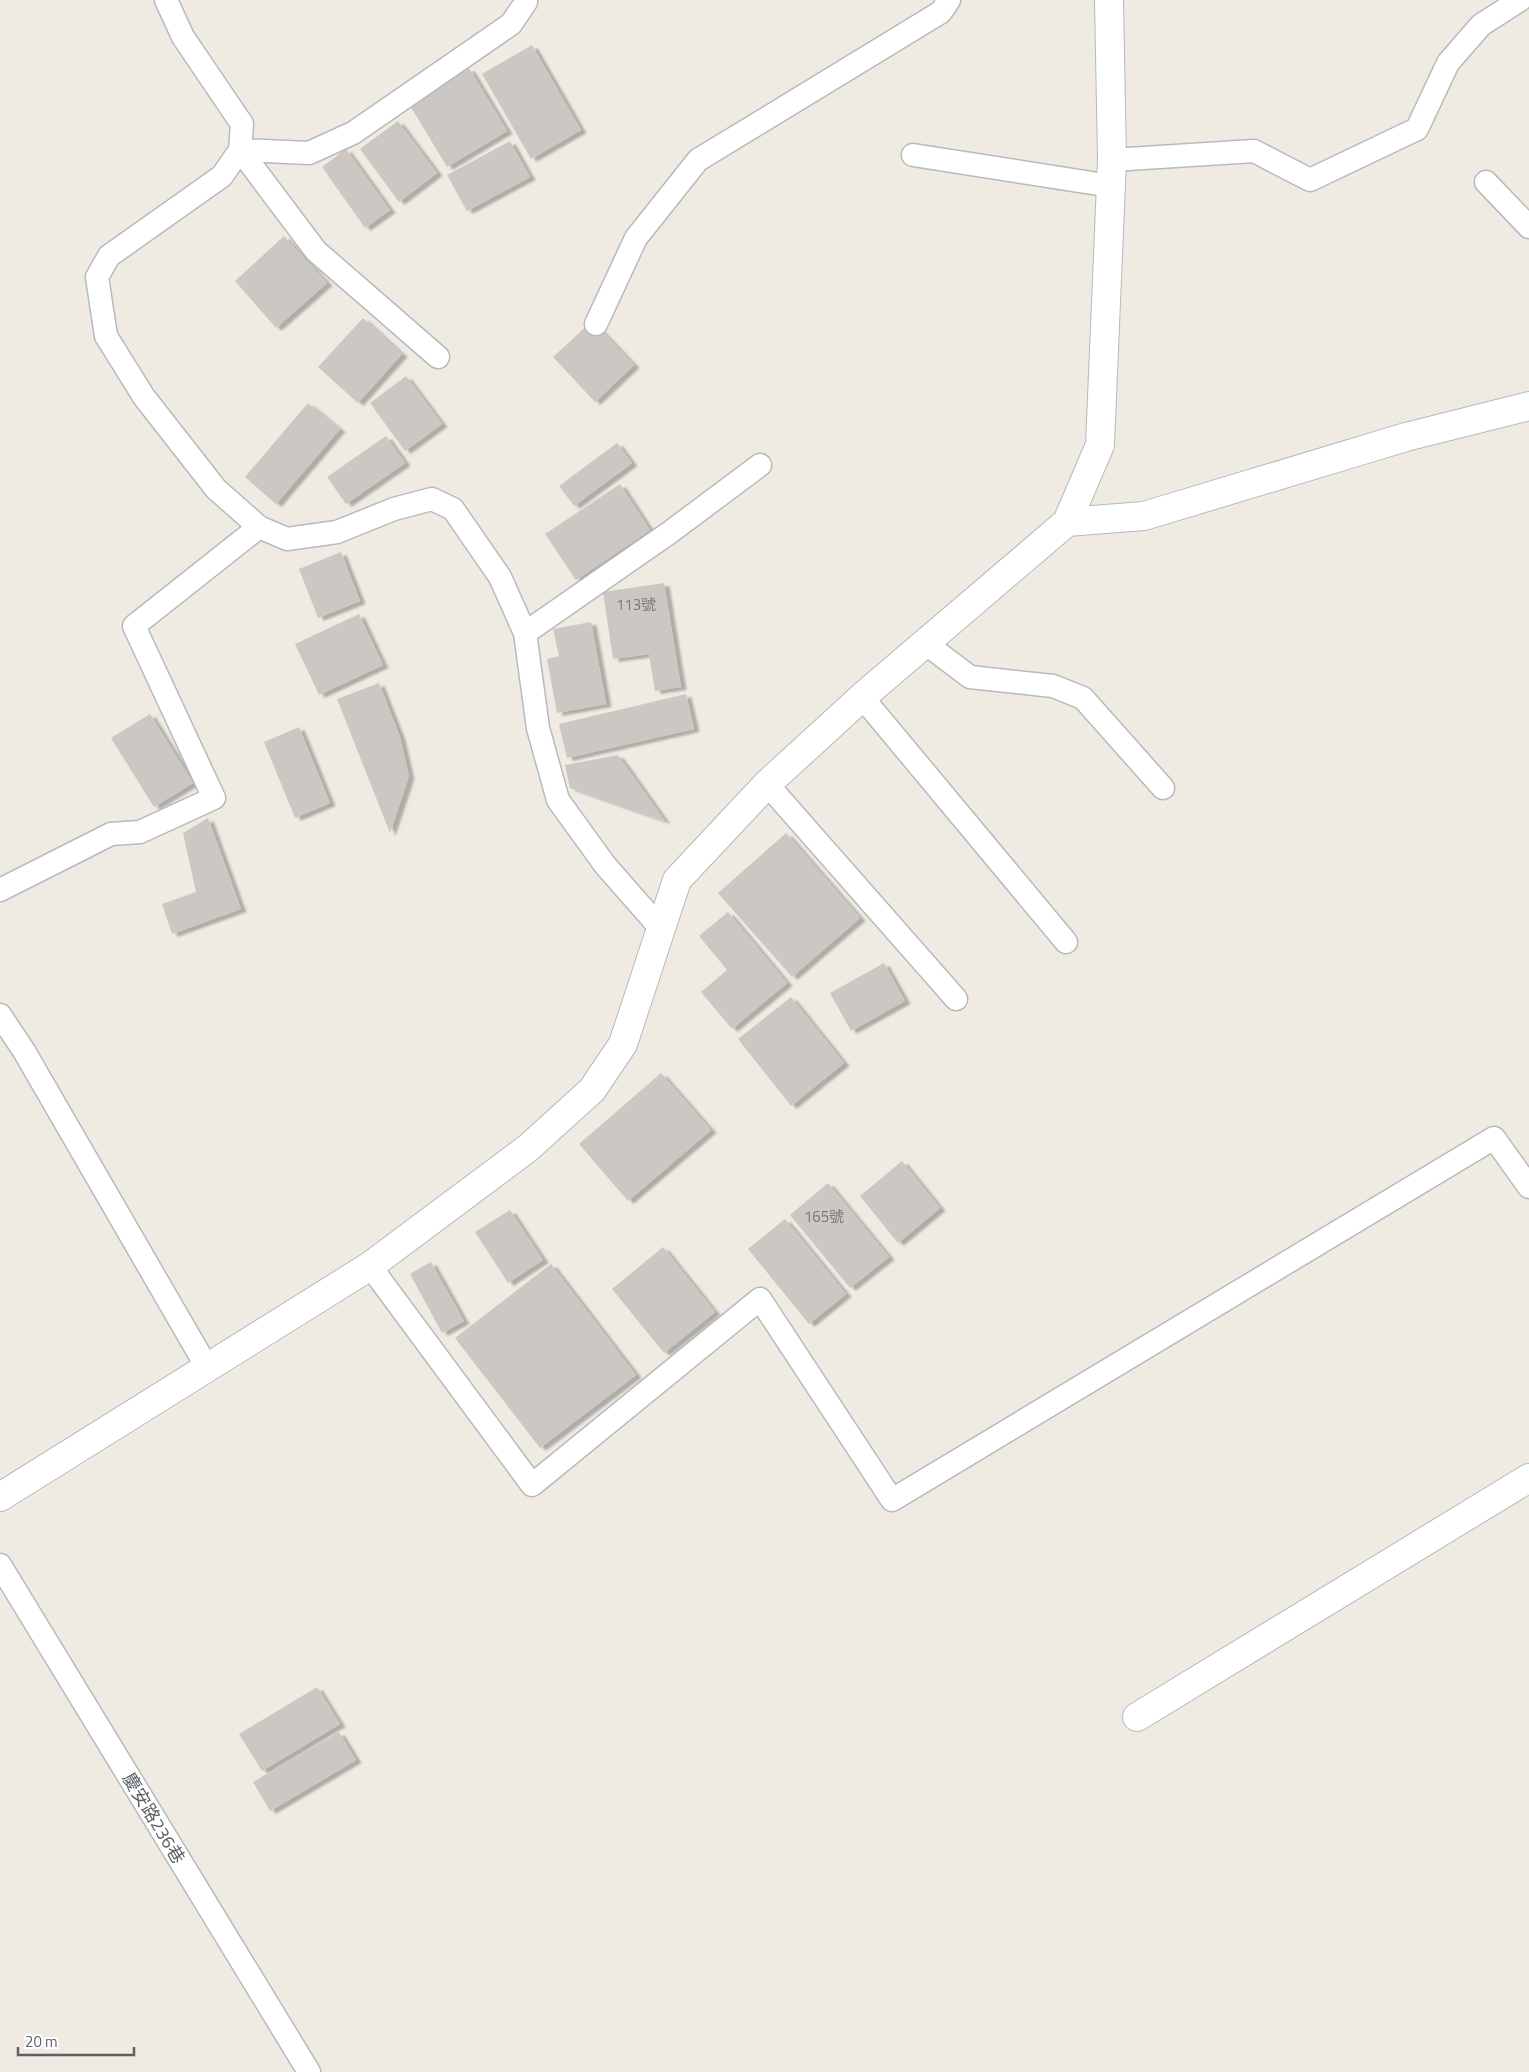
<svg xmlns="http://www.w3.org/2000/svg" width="1529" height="2072" font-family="'Titillium Web','Noto Sans TC',sans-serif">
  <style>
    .building { fill: #ccc7c2; filter: url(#shadow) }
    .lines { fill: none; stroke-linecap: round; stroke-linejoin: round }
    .lane-casing { stroke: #b6babe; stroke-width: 25 }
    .street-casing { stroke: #b6babe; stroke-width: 30 }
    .secondary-casing { stroke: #b4b9be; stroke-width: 30 }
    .lane { stroke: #fff; stroke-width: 22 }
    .street { stroke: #fff; stroke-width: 28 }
    .secondary { stroke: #fff; stroke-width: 28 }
    .labels { text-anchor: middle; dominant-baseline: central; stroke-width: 5; stroke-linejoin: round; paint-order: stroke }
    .number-label { font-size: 15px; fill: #777a7c }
    .street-label { font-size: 18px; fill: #5b6065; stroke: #fff }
  </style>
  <defs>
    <filter id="shadow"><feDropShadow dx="5.5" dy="3" stdDeviation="1" flood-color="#0004"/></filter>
  </defs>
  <rect width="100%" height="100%" fill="#efebe3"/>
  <path class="building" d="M532 45 581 130 531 159 482 74Z
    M469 68 507 131 447 167 409 104Z
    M398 121 437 173 399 202 360 149Z
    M510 141 530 177 467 211 447 175Z
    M346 149 390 210 365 228 322 167Z
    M284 236 327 283 276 328 235 281Z
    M363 318 402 354 358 403 318 367Z
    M592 321 634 365 595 402 553 357Z
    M406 376 442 424 405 451 370 403Z
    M308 403 340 429 276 504 245 477Z
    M386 436 405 463 346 504 327 477Z
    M617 443 632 463 574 506 559 486Z
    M620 484 650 530 576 580 545 534Z
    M341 552 360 601 318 618 299 569Z
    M664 583 681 687 655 691 649 654 613 659 603 592Z
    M359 614 383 665 319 695 295 644Z
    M591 622 606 704 557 713 547 659 559 656 553 629Z
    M379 683 400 737 409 776 390 833 337 699Z
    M686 694 694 729 567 758 559 724Z
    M150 714 193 783 154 807 111 738Z
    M299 727 330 803 295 818 264 742Z
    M618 755 665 821 570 788 565 765Z
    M208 818 241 909 172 934 162 904 196 892 183 833Z
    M786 833 860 918 792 977 718 893Z
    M728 912 787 983 732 1029 701 992 727 970 699 936Z
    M884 963 905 1001 851 1031 830 993Z
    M791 997 844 1063 791 1106 738 1039Z
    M661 1073 711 1130 628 1201 579 1144Z
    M902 1161 940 1208 898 1243 860 1196Z
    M828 1183 889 1257 850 1288 790 1215Z
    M510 1210 543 1260 508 1283 475 1232Z
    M785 1219 846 1294 809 1324 748 1249Z
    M663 1247 715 1312 664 1353 612 1289Z
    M431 1262 464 1321 442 1333 410 1274Z
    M551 1264 636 1375 540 1448 455 1338Z
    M317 1687 340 1724 262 1771 239 1734Z
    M339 1732 356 1760 270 1811 253 1782Z"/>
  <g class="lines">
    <defs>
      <path id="lane" d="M166 0 183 37 242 124 240 150 222 176 109 256 97 277 106 336 144 397 216 489 259 527 287 539 337 532 394 509 432 499 453 509 500 577 525 633 538 728 558 800 605 865 662 930
        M240 150 309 153 353 133 511 24 526 2 525 0
        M240 150 316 251 438 357
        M913 155 1111 186
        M1112 160 1254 151 1310 180 1417 129 1448 63 1481 25 1520 0
        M1486 182 1529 227
        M596 324 636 238 698 160 941 12 949 0
        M525 633 669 533 760 465
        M925 643 970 677 1053 686 1083 698 1163 788
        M862 697 1066 942
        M767 784 956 999
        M0 890 111 834 140 832 214 798 134 626 259 527
        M0 1015 24 1051 208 1369
        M370 1266 532 1485 760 1299 892 1500 1494 1138 1529 1187
        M0 1565 309 2072"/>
      <path id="street" d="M1137 1717 1529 1478"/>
      <path id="secondary" d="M1067 522 1144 516 1406 437 1529 406
        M0 1497 370 1266 528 1148 592 1090 623 1044 677 880 767 784 862 697 1067 522 1100 445 1112 160 1109 0"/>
    </defs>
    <use href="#lane" class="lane-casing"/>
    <use href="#street" class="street-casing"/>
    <use href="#secondary" class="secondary-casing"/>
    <use href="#lane" class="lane"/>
    <use href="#street" class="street"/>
    <use href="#secondary" class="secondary"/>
  </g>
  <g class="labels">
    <g class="number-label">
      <text x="636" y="604">113號</text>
      <text x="824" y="1216">165號</text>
    </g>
    <g class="street-label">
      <text transform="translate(154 1818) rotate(59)">慶安路236巷</text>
    </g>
  </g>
  <path d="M18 2047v8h116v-8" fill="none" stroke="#5b6065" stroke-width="2.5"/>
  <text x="25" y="2047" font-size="15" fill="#5b6065" stroke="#ffffff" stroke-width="4" paint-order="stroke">20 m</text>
</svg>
